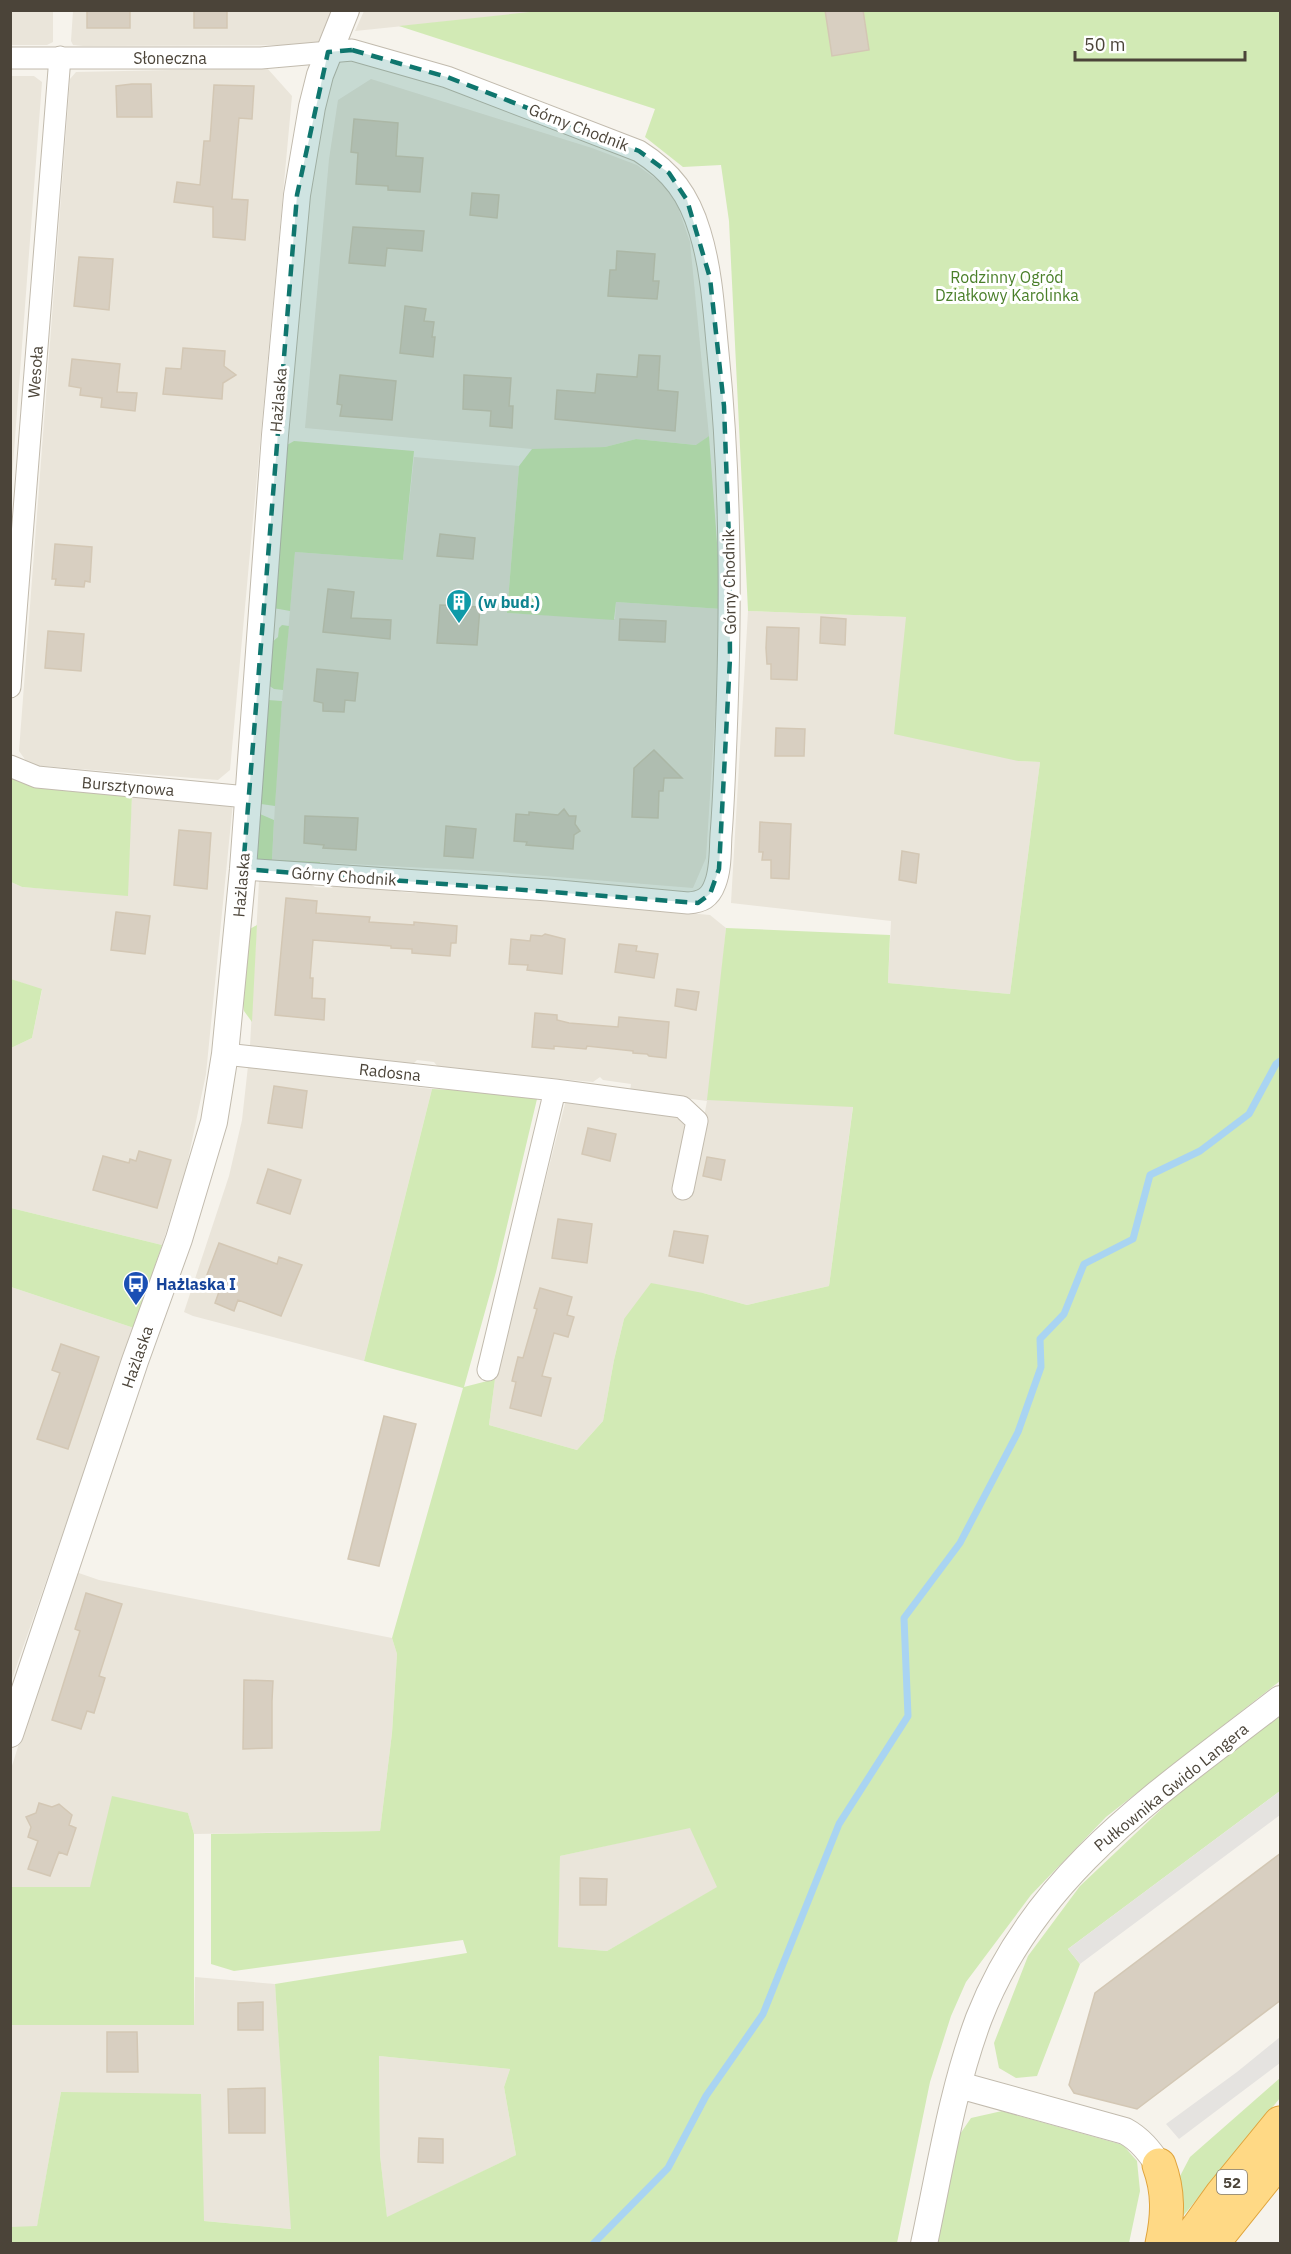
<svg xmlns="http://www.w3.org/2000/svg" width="1291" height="2254" font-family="'IBM Plex Sans',sans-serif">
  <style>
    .residential { fill: #eae5da }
    .green { fill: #d2eab5; fill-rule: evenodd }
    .parking { fill: #e5e3e0 }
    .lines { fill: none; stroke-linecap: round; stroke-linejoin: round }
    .stream { stroke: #a9d4f2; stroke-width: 7 }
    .building { fill: #d8cfc1; stroke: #d3c7b4; stroke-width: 1.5 }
    .minor-casing { stroke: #c2bbae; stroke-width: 23 }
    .tertiary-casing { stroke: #c2bbae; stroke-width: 28 }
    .trunk-casing { stroke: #e0a43c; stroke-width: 35 }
    .minor { stroke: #fff; stroke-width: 21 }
    .tertiary { stroke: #fff; stroke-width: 26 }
    .trunk { stroke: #ffd985; stroke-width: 33 }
    .marked { fill: #0f766e; fill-opacity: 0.2; stroke: #0f766e; stroke-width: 4.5; stroke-dasharray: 12 8; stroke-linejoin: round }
    .labels { text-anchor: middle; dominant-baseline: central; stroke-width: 6; stroke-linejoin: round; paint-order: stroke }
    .shield { fill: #fff; stroke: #817c74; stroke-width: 1.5 }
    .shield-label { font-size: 15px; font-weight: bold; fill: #4b4439 }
    .street-label { font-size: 16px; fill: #4b4439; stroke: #fff }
    .park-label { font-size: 16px; fill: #4a7f2a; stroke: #fff }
    .culture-label { font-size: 16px; font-weight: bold; fill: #0d838f; stroke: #fff; text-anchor: start }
    .transit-label { font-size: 16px; font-weight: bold; fill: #164399; stroke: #fff; text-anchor: start }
  </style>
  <rect width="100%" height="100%" fill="#f6f3ec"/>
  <path class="residential" d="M10 11H53V42L47 45H11Z
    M73 11H337L321 41 306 45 83 46 73 45 71 41Z
    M364 11V10L549 11 355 31Z
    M267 68 292 96 230 770 218 780 29 765 19 751 70 79 76 72Z
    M11 76H34L42 82 11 491Z
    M371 79 592 148 637 165 664 185 678 207 690 242 709 436 697 445 636 439 605 447 542 450 305 428 329 159 338 100Z
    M414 457 519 466 507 613 615 619 616 602 722 609 706 858 693 888 485 871 272 860 278 748 295 552 403 560Z
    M748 611 907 617 1018 761 1040 762 1010 994 888 983 891 921 731 903Z
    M132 795 233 802 206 1074 186 1169 162 1245 11 1208V1048L32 1038 42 990 11 979V882L22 887 127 895Z
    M259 881 307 882 315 887 332 888 336 883 396 887 401 892 416 893 420 889 710 915 726 928 720 992 853 1106 829 1286 747 1305 703 1293 624 1319 614 1360 603 1421 577 1450 489 1425 495 1379 566 1100 679 1115 687 1125 690 1194 707 1101 630 1091 631 1084 603 1080 600 1077 593 1082 484 1072 439 1068 434 1062 417 1060 412 1065 250 1046Z
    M248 1066 432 1089 364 1361 193 1316 184 1312 229 1176 242 1120Z
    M11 1287 134 1328 11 1682Z
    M73 1571 99 1580 392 1638 397 1654 392 1733 380 1831 194 1834 188 1813 90 1887H11V1769Z
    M690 1827 718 1887 607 1951 557 1947 560 1856Z
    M195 1977 275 1984 292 2229 204 2221 61 2092 37 2227H11L10 2025H194Z
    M379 2056 510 2069 504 2087 516 2155 387 2218 380 2155Z"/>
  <path class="green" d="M549 10 1280 11V1681L1106 1817 1031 1895 966 1982 951 2016 930 2082 897 2243 11 2244 10 2227 37 2226 61 2092 201 2094 204 2221 291 2229 275 1984 467 1953 463 1940 234 1971 211 1964V1834L380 1831 392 1733 397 1654 392 1638 463 1388 364 1361 432 1089 520 1093 537 1099 496 1272 464 1387 495 1379 489 1425 577 1450 603 1421 614 1360 624 1319 651 1283 703 1293 747 1305 829 1286 853 1107 707 1100 726 928 890 935 888 983 1010 994 1040 762 1018 761 894 734 906 617 748 611 729 221 721 165 683 167 645 137 655 109 399 26ZM690 1828 717 1887 607 1951 558 1947 560 1856ZM379 2056 510 2069 504 2087 516 2155 387 2217 380 2155Z
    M709 436 722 609 616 602 614 620 507 613 519 466 532 449 605 447 636 439 696 445Z
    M294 441 414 451 403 560 295 552 290 611 273 608 287 445Z
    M282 625 289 626 283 690 274 689 268 685 270 644 278 637 279 628Z
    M268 700 282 701 275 806 261 804 257 798Z
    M10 775 132 795 128 896 22 887 11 882Z
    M260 814 274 820 272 860 320 862 319 869 255 864 256 817Z
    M257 925 252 1022 244 1011 242 996 248 930Z
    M11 979 42 989 32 1038 11 1048Z
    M11 1208 162 1245 134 1328 11 1287Z
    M1280 1715V1791L1068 1949 1080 1964 1037 2076 1016 2078 999 2068 994 2043 1028 1956 1080 1886 1171 1800Z
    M112 1796 188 1813 194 1834V2025H11V1887H90Z
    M1280 2078V2098L1179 2221V2178L1190 2157Z
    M1002 2111 1123 2145 1137 2161 1140 2191 1129 2243 934 2244 958 2137 971 2118Z"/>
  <path class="parking" d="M1280 1791V1815L1080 1964 1068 1949Z
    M1280 2037V2063L1179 2139 1166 2124 1237 2072Z"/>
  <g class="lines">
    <path class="stream" d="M593 2244 668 2168 706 2096 763 2014 839 1824 908 1716 904 1618 960 1543 1018 1432 1041 1367 1040 1339 1064 1314 1084 1264 1133 1239 1150 1175 1200 1151 1249 1114 1276 1064 1280 1061"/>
  </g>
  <path class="building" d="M87 10H130V28H87Z
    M194 10H227V28H194Z
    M825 10H863L869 50 832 56Z
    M132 84H151L152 117H117L116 86Z
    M214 85 254 86 252 119 239 118 232 199 248 200 245 240 213 237V207L174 202 177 182 200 185 204 141H210Z
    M354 119 398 123 396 156 423 158 420 192 388 190V186L356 184 358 153 351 152Z
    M472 193 499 195 497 218 470 215Z
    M353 227 424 231 422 251 387 248 385 266 349 263Z
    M617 251 655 254 653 281H659L657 299 608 296 610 270H616Z
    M79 257 113 259 109 310 74 306Z
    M405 306 426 309 424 321 434 322 432 337H435L433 357 400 353Z
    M183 348 225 351 224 366 236 375 223 383 222 399 163 394 166 368 181 369Z
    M639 355 660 356 658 390 678 392 675 431 555 419 557 390 595 393 597 374 637 377Z
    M72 359 120 364 117 392 137 393 135 411 101 407 102 398 80 395 81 388 69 386Z
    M340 375 396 381 392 420 340 416 342 405 337 404Z
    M464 375 511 378 509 406H513L512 428 490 426 491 411 463 409Z
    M440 534 475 538 473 559 437 556Z
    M55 544 92 547 90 582 85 581 84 587 55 585 56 579H52Z
    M328 589 354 592 351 618 391 620 390 639 323 632Z
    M440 605 480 607 477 645 437 643Z
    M821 617 846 619 845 645 820 643Z
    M620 619 666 621 665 642 619 640Z
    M767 627 799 628 797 680 771 679V664H767L766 648Z
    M48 631 84 634 81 671 45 668Z
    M317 669 358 673 355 701 345 700 344 712 323 711V703L314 701Z
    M776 728 805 729 804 756H775Z
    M654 750 682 778H664L663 791H659L658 818 632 817 634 768Z
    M564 809 569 816H576L575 824 580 831 574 835 573 849 526 845 527 842 514 841 516 814 529 815V812L558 815Z
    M305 816 358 818 356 850 323 848 324 845 304 843Z
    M760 822 791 824 789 879 771 878V860H762L763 852H759Z
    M446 826 476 829 473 858 444 856Z
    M179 830 211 833 207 889 174 885Z
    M902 851 919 854 916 883 899 880Z
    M286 898 317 901 316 913 370 917 369 922 414 925V922L457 926 456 943H451L450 956 412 953V949L391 948V946L313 940 310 978H313L312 998 325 999 324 1020 275 1015Z
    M116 912 150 916 145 954 111 950Z
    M545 934 565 939 562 974 527 970 528 965 509 964 511 939 530 941 531 935 542 936Z
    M619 944 637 946 636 951 658 954 654 978 615 972Z
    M677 989 699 992 696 1010 675 1006Z
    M535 1013 557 1015V1020L569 1023 618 1027 619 1017 669 1022 666 1058 649 1056 647 1054 633 1053V1051L587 1046 586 1049 554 1046V1049L532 1047Z
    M274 1086 307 1091 302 1128 268 1123Z
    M588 1128 616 1134 610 1161 582 1154Z
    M139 1151 171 1160 157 1208 93 1190 103 1156 129 1163 130 1159 136 1161Z
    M707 1157 725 1160 721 1180 703 1176Z
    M268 1169 301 1180 290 1214 257 1203Z
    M558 1219 592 1224 587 1263 552 1258Z
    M674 1231 708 1236 703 1263 669 1256Z
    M219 1243 277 1264 279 1257 302 1265 281 1316 238 1300 234 1311 215 1303 221 1286 205 1280Z
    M540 1288 572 1297 567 1315 574 1317 568 1337 554 1333 542 1376 551 1378 541 1416 510 1408 516 1382 512 1381 518 1357 523 1358 537 1309 534 1308Z
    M61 1344 99 1357 68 1449 37 1439 60 1373 52 1370Z
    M384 1416 416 1424 379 1566 348 1559Z
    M86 1593 122 1604 99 1676 105 1678 94 1713 87 1711 81 1729 52 1720 80 1631 75 1629Z
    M244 1680 273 1681 272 1701V1748L243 1749Z
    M39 1803 52 1807 59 1804 72 1815 69 1825 76 1828 67 1855 59 1852 50 1876 28 1869 38 1841 28 1837 31 1827 26 1817 36 1813Z
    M1281 1853V2000L1137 2109 1074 2093 1069 2085 1095 1993Z
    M580 1878 607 1879 606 1905H580Z
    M263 2002V2030H238V2003Z
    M107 2032H137L138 2072H107Z
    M265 2088V2133H229L228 2089Z
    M419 2138 443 2139V2163L418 2162Z"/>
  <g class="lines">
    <defs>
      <path id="minor" d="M10 58H261L352 50 447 77 639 151C672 172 689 195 700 232 712 271 714 313 718 353 732 489 731 626 725 762 724 786 723 811 721 835 720 851 721 869 715 884 710 898 702 902 688 903L548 890 243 869
        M10 687 60 57
        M10 766 37 777 247 797
        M225 1054 555 1090 682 1107 697 1121 683 1189
        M488 1370 555 1090"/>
      <path id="tertiary" d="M10 1734 135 1361 179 1239 214 1122 225 1054 243 869 275 435 297 195 312 107 320 75 346 10
        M959 2085 1125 2131C1140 2139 1149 2151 1159 2165
        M924 2244C940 2169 952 2090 979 2018 1036 1871 1162 1791 1280 1699"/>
      <path id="trunk" d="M1159 2165C1169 2192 1168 2216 1162 2244
        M1186 2244 1222 2194 1280 2123
        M1212 2244 1280 2159"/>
    </defs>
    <use href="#minor" class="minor-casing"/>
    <use href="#tertiary" class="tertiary-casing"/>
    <use href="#trunk" class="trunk-casing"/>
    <use href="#minor" class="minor"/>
    <use href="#tertiary" class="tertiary"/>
    <use href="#trunk" class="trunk"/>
  </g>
  <path class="marked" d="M352 50 447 77 639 151 669 173 687 200 710 278 724 406 729 540 730 658 719 869 710 894 698 903 243 869 297 195 328 52Z"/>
  <defs>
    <symbol id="building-pin" viewBox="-11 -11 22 30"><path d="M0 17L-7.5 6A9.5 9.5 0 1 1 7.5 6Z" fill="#0f9aa8" stroke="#fff"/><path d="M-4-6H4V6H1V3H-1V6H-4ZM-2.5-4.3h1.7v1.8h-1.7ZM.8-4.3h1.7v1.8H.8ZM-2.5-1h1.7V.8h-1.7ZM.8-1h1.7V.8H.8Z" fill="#fff"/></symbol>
    <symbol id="bus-pin" viewBox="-11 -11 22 30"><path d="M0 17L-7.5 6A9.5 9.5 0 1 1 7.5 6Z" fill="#1a4fb4" stroke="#fff"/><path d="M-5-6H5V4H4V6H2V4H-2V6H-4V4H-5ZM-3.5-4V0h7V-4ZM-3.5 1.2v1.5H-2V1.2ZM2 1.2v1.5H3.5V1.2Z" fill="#fff"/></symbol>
  </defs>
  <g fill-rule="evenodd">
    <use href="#building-pin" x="444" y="587" width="30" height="40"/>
    <use href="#bus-pin" x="121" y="1269" width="30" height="40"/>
  </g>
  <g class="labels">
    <rect class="shield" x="1217" y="2170" width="30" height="24" rx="4.5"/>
    <g class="shield-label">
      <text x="1232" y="2182">52</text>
    </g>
    <g class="street-label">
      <text x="170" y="58">Słoneczna</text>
      <text transform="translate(579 127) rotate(21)">Górny Chodnik</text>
      <text transform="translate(35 372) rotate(-86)">Wesoła</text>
      <text transform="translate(278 400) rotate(-85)">Hażlaska</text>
      <text transform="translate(729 582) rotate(-91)">Górny Chodnik</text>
      <text transform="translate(128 786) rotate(5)">Bursztynowa</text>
      <text transform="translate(344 876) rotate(4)">Górny Chodnik</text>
      <text transform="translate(241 885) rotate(-85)">Hażlaska</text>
      <text transform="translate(390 1072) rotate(6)">Radosna</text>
      <text transform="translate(137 1357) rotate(-71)">Hażlaska</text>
      <text transform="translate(1171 1787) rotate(-39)">Pułkownika Gwido Langera</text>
    </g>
    <g class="park-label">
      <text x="1007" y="277">Rodzinny Ogród<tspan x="1007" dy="18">Działkowy Karolinka</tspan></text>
    </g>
    <g class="culture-label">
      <text x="478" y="602">(w bud.)</text>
    </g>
    <g class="transit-label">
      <text x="156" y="1284">Hażlaska I</text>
    </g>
  </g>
  <rect width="1291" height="2254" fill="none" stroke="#4b4439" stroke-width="24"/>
  <path d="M1075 51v9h170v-9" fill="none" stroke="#4b4439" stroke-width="3"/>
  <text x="1084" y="51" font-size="18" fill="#4b4439" stroke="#ffffff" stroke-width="4.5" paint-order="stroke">50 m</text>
</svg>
